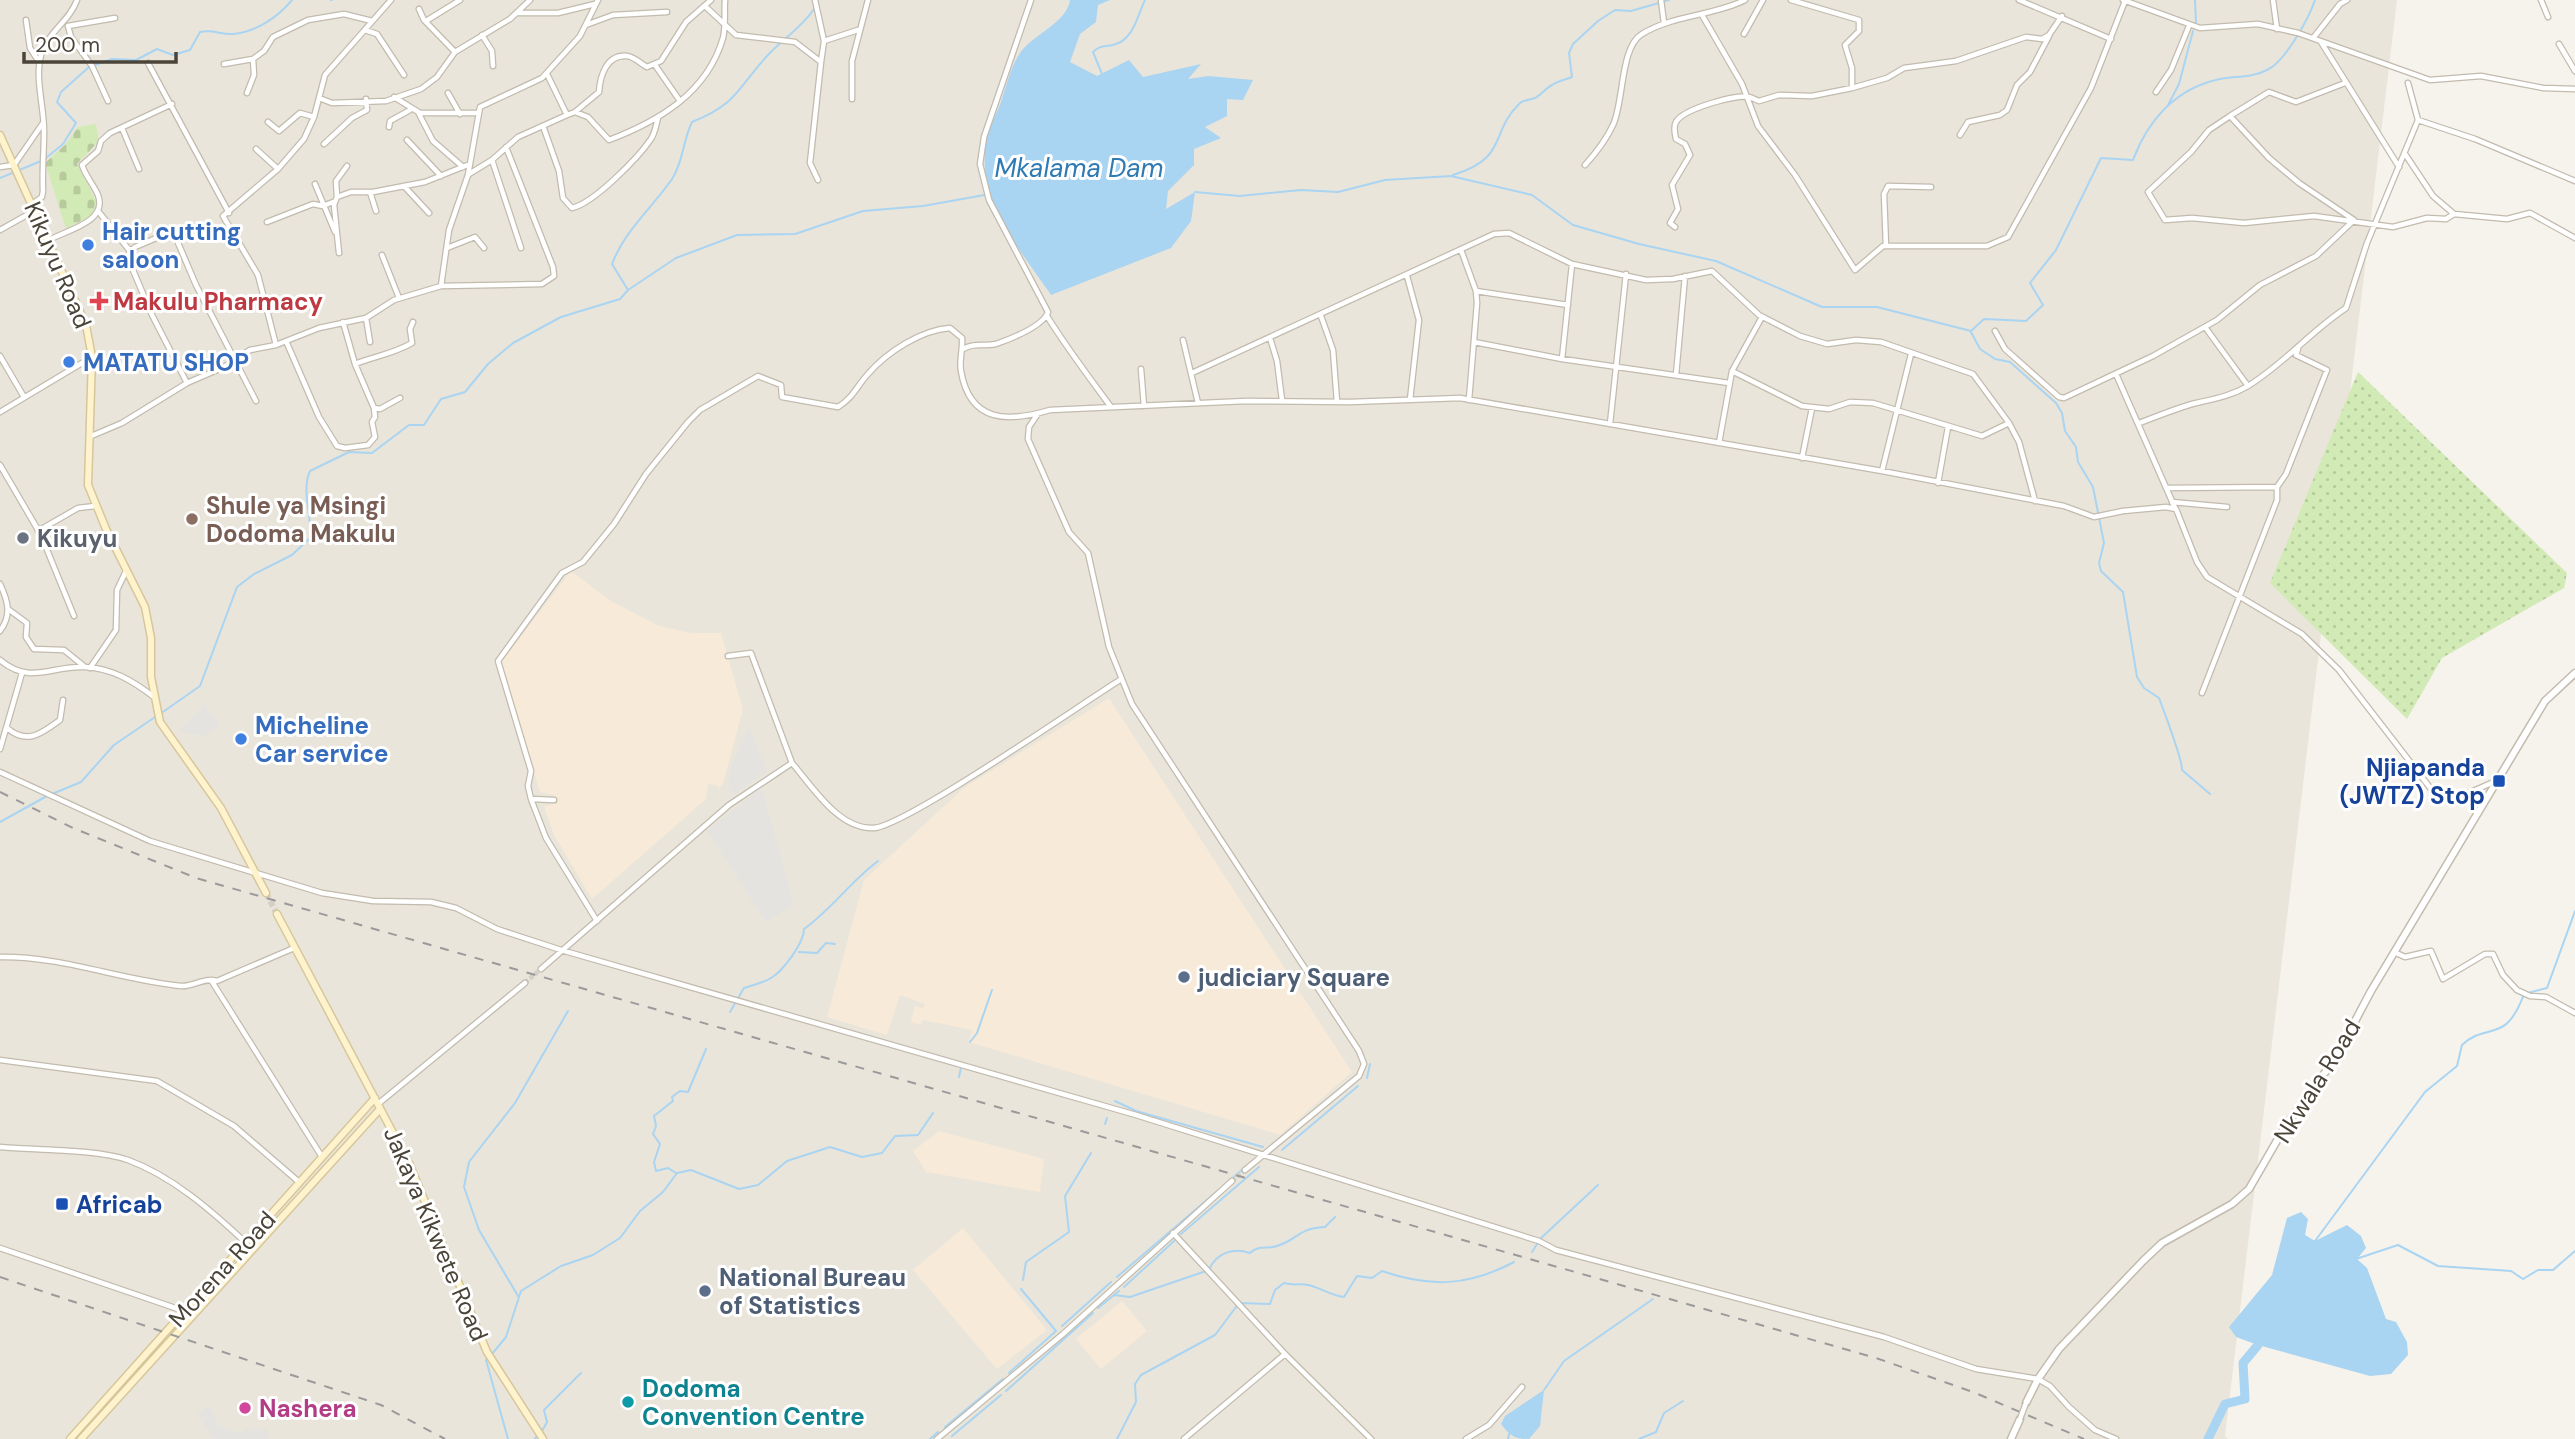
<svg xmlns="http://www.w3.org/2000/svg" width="2575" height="1439" font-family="'DM Sans',sans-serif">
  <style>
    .residential { fill: #eae5da }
    .commercial { fill: #f7ead8 }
    .grass { fill: url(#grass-dots) }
    .cemetery { fill: url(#cemetery-stones) }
    .parking { fill: #e5e3e0 }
    .water { fill: #a9d4f2 }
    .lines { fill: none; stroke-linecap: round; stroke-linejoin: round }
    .stream { stroke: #a9d4f2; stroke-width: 2 }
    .river { stroke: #a9d4f2; stroke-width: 9 }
    .minor-tunnel { stroke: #d4d0c8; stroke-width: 4.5; stroke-dasharray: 4.5 2; stroke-linecap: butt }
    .secondary-tunnel { stroke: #d4d0c8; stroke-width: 6; stroke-dasharray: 6 3; stroke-linecap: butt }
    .minor-casing { stroke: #c2bbae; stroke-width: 7 }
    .tertiary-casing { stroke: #c2bbae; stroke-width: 9 }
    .secondary-casing { stroke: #d6c79b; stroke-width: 9 }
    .minor { stroke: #fff; stroke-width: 4.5 }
    .tertiary { stroke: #fff; stroke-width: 6 }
    .secondary { stroke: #fff3cd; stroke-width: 6 }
    .rail { stroke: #9a9a9a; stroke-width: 2; stroke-dasharray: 9 9; stroke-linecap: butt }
    .minor-bridge-casing { stroke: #c2bbae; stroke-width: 7; stroke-linecap: butt }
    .minor-bridge { stroke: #fff; stroke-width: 4.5 }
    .shop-dot { fill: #3f7fe0; stroke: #fff; stroke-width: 2.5 }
    .health-dot { fill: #e0444e; stroke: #fff; stroke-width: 2.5 }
    .education-dot { fill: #8d6e63; stroke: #fff; stroke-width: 2.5 }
    .worship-dot { fill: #6b7280; stroke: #fff; stroke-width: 2.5 }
    .transit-dot { fill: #1a4fb4; stroke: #fff; stroke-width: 2.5 }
    .service-dot { fill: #5c6f8a; stroke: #fff; stroke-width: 2.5 }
    .culture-dot { fill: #0f9aa8; stroke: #fff; stroke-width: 2.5 }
    .hotel-dot { fill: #d1479c; stroke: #fff; stroke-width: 2.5 }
    .labels { text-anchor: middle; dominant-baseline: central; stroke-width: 6; stroke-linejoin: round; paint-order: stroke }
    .shop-label { font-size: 24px; font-weight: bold; fill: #366cbe; stroke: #fff; text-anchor: start }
    .street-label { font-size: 24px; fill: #4b4439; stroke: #fff }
    .health-label { font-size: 24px; font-weight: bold; fill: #be3a42; stroke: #fff; text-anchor: start }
    .education-label { font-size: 24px; font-weight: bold; fill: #785e54; stroke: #fff; text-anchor: start }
    .worship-label { font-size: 24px; font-weight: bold; fill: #5b616d; stroke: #fff; text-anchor: start }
    .transit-label { font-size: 24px; font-weight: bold; fill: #164399; stroke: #fff; text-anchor: end }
    .service-label { font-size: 24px; font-weight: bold; fill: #4e5e75; stroke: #fff; text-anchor: start }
    .culture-label { font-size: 24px; font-weight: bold; fill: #0d838f; stroke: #fff; text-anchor: start }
    .hotel-label { font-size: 24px; font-weight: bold; fill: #b23c85; stroke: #fff; text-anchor: start }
    .water-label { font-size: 26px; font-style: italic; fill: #2e7ab2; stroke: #fff }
  </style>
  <defs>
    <pattern id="grass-dots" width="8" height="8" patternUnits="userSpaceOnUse" patternTransform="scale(1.75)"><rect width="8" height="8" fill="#d2eab5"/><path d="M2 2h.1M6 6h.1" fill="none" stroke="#b6ca9c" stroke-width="1.8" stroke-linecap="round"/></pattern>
    <pattern id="cemetery-stones" width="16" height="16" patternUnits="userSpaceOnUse" patternTransform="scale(1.75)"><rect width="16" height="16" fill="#d2eab5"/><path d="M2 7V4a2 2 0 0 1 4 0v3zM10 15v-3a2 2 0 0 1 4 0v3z" fill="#b6ca9c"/></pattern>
  </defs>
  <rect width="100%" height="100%" fill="#f6f3ec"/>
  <path class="residential" d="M0 0H2397L2225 1436 2228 1439H0Z"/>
  <path class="commercial" d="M571 571 611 601 659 626 691 633H721L743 709 723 784 718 788 717 785 708 784 706 799 592 899 554 835 544 806 554 804V795L540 792 501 662Z
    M1109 698 1352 1072 1280 1135 969 1042 972 1030 923 1020 921 1025 911 1022 915 1006 923 1008 925 1004 900 995 887 1035 827 1017 864 880 965 787Z
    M939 1131 1044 1159 1040 1192 926 1172 913 1151Z
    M963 1228 1047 1330 997 1369 913 1270Z
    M1122 1301 1147 1331 1101 1369 1076 1339Z"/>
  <path class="grass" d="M2358 372 2567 573 2564 588 2442 658 2407 719 2270 583Z"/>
  <path class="cemetery" d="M96 124 99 141 77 164 96 201 92 215 66 229 45 163 66 144 78 127Z"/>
  <path class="parking" d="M204 704 220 724 205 736 179 732Z
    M749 727 767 771 732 796 728 786 731 767Z
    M759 789 763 791 794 905 766 922 707 831Z
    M209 1406 217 1419 216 1424 241 1434 244 1429H267L269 1439H213L197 1413Z"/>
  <path class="water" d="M1070 0H1110L1098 5 1096 22 1080 34 1070 62 1097 76 1129 60 1143 77 1201 64 1188 79 1208 76 1253 80 1243 100 1227 99V116L1205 127 1221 138 1194 149V165L1168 191 1166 209 1195 192 1191 221 1171 248 1051 295C1021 251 976 200 986 142 988 129 996 115 1001 102 1006 87 1011 66 1020 53 1033 34 1067 23 1070 0Z
    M2301 1212 2308 1219 2305 1235 2315 1241 2347 1225 2361 1236 2366 1248 2357 1259 2367 1268 2386 1319 2396 1322 2407 1342 2408 1355 2391 1374 2370 1376 2258 1345 2236 1337 2229 1327 2272 1275 2287 1218Z
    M1544 1390 1540 1426 1529 1439C1515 1439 1510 1436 1501 1424L1505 1416Z"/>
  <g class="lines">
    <path class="stream" d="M331 0H332
      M2195 0 2196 23
      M95 65 112 59 136 60 157 49 173 55 190 50 200 32C214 29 221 35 233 34 256 32 278 17 292 0
      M1102 74 1093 52C1100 45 1104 47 1113 45 1134 40 1137 16 1145 0
      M2168 105 2179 84 2193 31
      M46 158 63 144 76 123 57 102 61 92 89 67
      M1453 175C1509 158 1489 133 1520 103 1523 100 1530 100 1535 98 1541 95 1546 88 1552 85 1558 81 1565 80 1572 77L1569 53 1573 44 1598 21 1615 10 1631 11 1669 0
      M0 178 41 161
      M1195 192 1240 196 1301 190 1338 192 1385 180 1451 176 1532 195 1573 225 1639 244 1716 261 1822 307H1877L1971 331 1984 319 2026 321 2043 305 2030 283 2056 250 2101 158 2133 160C2148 120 2176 88 2220 79 2235 76 2252 78 2267 70 2285 62 2309 18 2315 0
      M628 290 676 258 737 235 795 234 863 211 923 206 990 194
      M1971 332 1980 349 1995 359 2010 362 2056 403 2062 413 2065 431 2076 447 2078 462 2093 487 2104 543 2099 563 2101 571 2123 592 2137 677 2144 688 2159 698C2164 711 2183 762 2182 770L2210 794
      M160 714 200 686 237 587 254 574 292 555 310 538C312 513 301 491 310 471L349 452 372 453 409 425H424L441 399 465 392 488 364 513 343 561 317 620 299 628 290 612 264C625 230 652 208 672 179 683 163 683 140 692 122 738 104 737 88 768 55 783 39 802 27 814 9
      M52 794 81 782 114 745 155 717
      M0 822 47 796
      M799 952 817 953 826 943 835 944
      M730 1012 744 988C753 985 763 983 771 978 783 971 804 943 804 929 832 909 851 881 878 861
      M970 1042 977 1033 992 990
      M959 1077 961 1068
      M1367 1078 1370 1064
      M1115 1101 1136 1111 1263 1147
      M1105 1124 1107 1118
      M1282 1150 1358 1086
      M676 1173 668 1168 656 1171 654 1162 660 1144 653 1134 656 1126 654 1116 673 1101 672 1097 680 1091 688 1092 706 1049
      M1181 1234 1259 1167
      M1540 1239 1598 1185
      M2315 1241 2425 1092 2457 1066 2462 1045C2487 1021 2505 1046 2524 994L2547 988 2575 911
      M1532 1252 1537 1244
      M2356 1259 2398 1245 2438 1266 2511 1271 2523 1279 2538 1270H2553L2575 1251
      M1117 1277 1243 1169
      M1023 1280 1026 1262 1069 1232 1065 1196 1091 1153
      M1124 1287 1174 1241
      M1114 1295 1130 1297 1209 1270C1216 1253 1233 1247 1250 1253 1260 1244 1266 1250 1277 1246 1300 1239 1295 1229 1325 1227L1335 1217
      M518 1296 479 1230 464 1187 469 1162 515 1103 568 1011
      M1098 1308 1119 1291
      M1062 1326 1111 1282
      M492 1354 506 1337 521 1291 561 1266 593 1255 620 1238 640 1211 663 1192 677 1173 691 1170 739 1189 758 1185 787 1161 830 1147 862 1157 882 1153 895 1136 918 1135 933 1113
      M486 1360 508 1439
      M1009 1373 1056 1331 1021 1289
      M1544 1390 1564 1361 1653 1299
      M1006 1391 1093 1313
      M945 1427 1003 1379
      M542 1431 547 1422 544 1410 581 1373
      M952 1436 1001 1395
      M535 1439 536 1437
      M930 1439 938 1432
      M1117 1439 1136 1402 1135 1384 1141 1375 1215 1335 1239 1303 1270 1304 1275 1290 1284 1283C1294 1286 1300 1283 1308 1285 1321 1288 1330 1295 1344 1297L1357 1276 1372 1278 1382 1271C1431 1288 1469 1286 1514 1262
      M1508 1439 1509 1434
      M1639 1439 1656 1432 1664 1413 1683 1401"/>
    <path class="river" d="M2208 1439 2225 1404 2245 1399 2243 1363 2258 1345"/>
    <path class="minor-tunnel" d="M525 983 541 969
      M1232 1181 1245 1170"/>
    <path class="secondary-tunnel" d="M266 893 277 914"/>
    <defs>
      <path id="minor" d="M815 0 824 41
        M1661 0 1664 23
        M1791 0 1859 20V31L1845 45 1852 68V88
        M2019 0 2111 39
        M2123 0 2200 28 2258 24 2298 33 2430 80 2481 76 2543 88 2575 89
        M2273 0 2277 29
        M2541 0 2548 17
        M706 7 736 35 795 42 821 62 824 41 858 30
        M419 9 424 20 455 52
        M518 13H558L595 4
        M1702 15 1742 84 1758 126 1795 175 1855 270 1883 246H1987L2008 237 2091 88 2125 1
        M26 20 30 48 39 62
        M426 21 460 0
        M586 25 613 15 667 12
        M68 26 71 37 92 66 108 101
        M68 26 115 18
        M365 30 377 34 404 75
        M1744 34 1763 0
        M482 35 492 51 493 66
        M2314 37 2340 4 2347 0
        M2321 42 2399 167
        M2559 44 2575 71
        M148 63 229 213
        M224 64 253 59 264 51 273 37 308 20 344 14 372 21
        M655 65 680 101
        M2408 83 2418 120 2475 139 2575 181
        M2156 92 2171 70 2189 26
        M247 93 254 75 253 59
        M448 93 460 114
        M394 97 420 113H477
        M319 98 332 103 386 101 421 89 437 77 455 52 510 19 530 0
        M852 99V61L868 0
        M418 112 433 141 463 167
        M575 112 599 92C600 77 606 54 627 56 635 57 641 64 647 67L661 61 686 22 711 0
        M567 115 575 112 588 117 609 140C659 121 707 93 723 38 726 26 724 12 725 0
        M2230 116 2269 92 2296 102 2345 83
        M268 122 279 131 300 113 314 117
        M543 126 559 171 563 198 572 208C594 203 638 158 651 139 655 133 656 125 658 118
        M389 127 390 121 410 110
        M122 128 139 169
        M1960 135 1968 122 2000 115 2007 110 2017 85 2030 72 2049 36
        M407 140 441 176
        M324 144 352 118 367 110 366 99
        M256 149 278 169
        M2405 154 2433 196 2454 214
        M492 160 521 248
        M1585 165C1595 154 1607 138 1613 125 1624 102 1620 47 1642 34 1673 15 1713 16 1745 0
        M0 167 14 165 43 123
        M469 174 492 160 518 137 567 115 547 74
        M818 180 810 163 821 62
        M315 184 335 232
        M404 186 429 213
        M370 192 376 211
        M337 197 336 181 347 166
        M32 204 42 197 43 191C42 171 44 151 44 131 44 104 33 74 43 49 51 30 70 20 77 0
        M98 211 130 251
        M267 222 313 204 323 206 333 202
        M1675 227 1670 223 1678 209 1672 185 1690 155 1685 144 1676 139C1675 134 1673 127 1676 122 1683 109 1736 94 1749 97 1753 98 1756 100 1759 101L1779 95 1812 96 1852 88 1887 78 1904 68 1956 61 2026 37 2042 39 2049 35 2062 16
        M0 230 34 211
        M49 240C67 230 108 222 98 195 93 184 85 175 82 165L98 151 101 141 110 133 172 104
        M1886 246 1884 194 1888 186 1931 187
        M447 248 475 237 484 248
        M1461 250 1476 291 1477 303 1469 400
        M339 253 334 205 337 197 351 192H373L425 182 470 164
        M382 255 399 298
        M1407 276 1419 320 1410 400
        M441 286 542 284 554 276 553 267 506 147
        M1476 291 1568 305
        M1047 316C1066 347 1089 377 1111 407
        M1321 316 1333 350 1337 402
        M366 318 370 342
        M343 322 355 364 374 408 380 409 400 398
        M2205 327 2248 386
        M1995 331 2005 349 2059 397 2064 398 2153 356 2217 320 2260 285 2316 256 2354 220 2299 183 2269 158 2230 116 2209 130 2191 152 2148 192 2165 220 2192 218 2244 223 2314 216 2393 227 2427 218 2446 219 2454 214 2507 219 2530 213 2575 238
        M1270 338 1277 361 1282 400
        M1183 340 1198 403
        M286 341 319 417 337 446 345 448 368 445 375 437 372 422 375 417 374 408
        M1474 342 1562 359 1729 383
        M276 345 258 275 223 216 278 169 304 139 314 117 325 75 391 0
        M963 349C975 342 983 347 996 344 1010 339 1043 327 1048 312L989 200 980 164 984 137 1031 0
        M0 356 24 397
        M1562 359 1572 264
        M355 364C375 356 393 354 412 343L410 329 413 322
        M1141 369 1144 406
        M1732 371 1802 406 1829 409 1850 402 1873 403 1982 436 2009 423
        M1192 373 1494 234 1509 233 1572 264 1646 280 1673 279 1712 271 1759 315 1800 336 1827 344 1856 340 1881 342 1973 374 2009 423 2019 442 2035 501
        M2116 374 2175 508
        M1676 375 1685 276
        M187 383 152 315 127 256 135 247 173 231 196 285 256 401
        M0 412 92 357
        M1037 415 1029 427 1028 439 1069 532 1088 553 1109 647 1132 704 1359 1051 1364 1064 1359 1076 1245 1170
        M2139 423C2158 416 2177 408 2196 403 2214 399 2231 396 2248 386 2284 364 2311 331 2346 308L2367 243 2418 120
        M1610 424 1626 274
        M89 437 122 423 187 383 224 367 250 350 276 345 319 328 366 318 394 300 441 286 449 230 468 175 480 107 542 78 580 36 598 0
        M1719 443 1732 371 1762 317
        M1802 458 1812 408
        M0 465 41 535 74 616
        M1882 471 1911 354
        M1938 483 1948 427
        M2166 488 2277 487
        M2172 502 2227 507
        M38 531 78 508 95 506
        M0 584C8 601 12 615 0 631
        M8 609 27 623 26 637 34 649 64 650 85 667
        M0 660C30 685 50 666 84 667 112 668 133 681 154 697
        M90 668 116 630 117 590 126 571
        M2202 693 2277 500V487L2286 474 2327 370 2296 355 2298 349
        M7 728C27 745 41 734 60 720L63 700
        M0 749 22 673
        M792 763C812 786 838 829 873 828 903 828 1081 704 1120 680
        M0 772 150 841 322 893 373 901 431 902 456 908 497 929 561 950 1136 1115 1539 1241 1556 1250 1884 1337 1976 1369 2038 1379 2050 1386 2069 1407 2095 1430 2116 1439
        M531 799 528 786 531 771 498 661 562 573 583 562 614 524 646 474 688 422 700 410 758 376 781 385 782 397 838 407C853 398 857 386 868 374 887 352 921 330 950 328L962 338C963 350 959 360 961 371 970 424 1009 422 1050 410L1246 401 1350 402 1460 398 1882 471 2064 506 2094 517 2123 511 2166 507 2176 509 2197 562 2207 577 2302 634 2339 670 2438 798 2450 801 2496 781
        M554 800 531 799 546 838 597 921
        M2394 952 2405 957 2431 951 2443 979 2485 954H2493L2503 975 2517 990 2530 996 2546 997 2575 1013
        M0 957C62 956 120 980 181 986 193 987 204 977 217 981L294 948
        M541 969 729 805 792 763 751 653 728 656
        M211 980 322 1157
        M0 1060 157 1081 234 1126 299 1182
        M378 1104 525 983
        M0 1147C35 1150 96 1149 128 1160 172 1176 212 1211 246 1243
        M1173 1233 1285 1354 1371 1439
        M0 1248 184 1311
        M937 1439 1063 1334 1232 1181
        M1184 1439 1285 1354
        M1466 1439 1489 1425 1522 1387"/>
      <path id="tertiary" d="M2026 1403 2038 1379 2059 1349 2143 1261 2162 1243 2232 1204 2249 1189 2286 1125 2335 1059 2371 991 2545 701 2575 673
        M2011 1439 2020 1419"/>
      <path id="secondary" d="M0 135 86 325 92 357 88 485 106 529 145 607 151 638V677L160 722 221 808 266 893
        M277 914 409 1163 487 1352 543 1439
        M70 1439 375 1098
        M81 1439 380 1109"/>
    </defs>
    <use href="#minor" class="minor-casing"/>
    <use href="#tertiary" class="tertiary-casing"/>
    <use href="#secondary" class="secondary-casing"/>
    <use href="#minor" class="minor"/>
    <use href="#tertiary" class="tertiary"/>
    <use href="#secondary" class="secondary"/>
    <path class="rail" d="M0 792 73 828 196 878 1876 1358 1973 1392 2084 1439
      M0 1277 381 1405 445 1439"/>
    <defs>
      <path id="minor-bridge" d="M2020 1419 2026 1403"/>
    </defs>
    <use href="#minor-bridge" class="minor-bridge-casing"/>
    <use href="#minor-bridge" class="minor-bridge"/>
  </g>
  <g class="shop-dot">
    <circle cx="88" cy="245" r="7"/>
    <circle cx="69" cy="362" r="7"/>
    <circle cx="241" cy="739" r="7"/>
  </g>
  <path class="health-dot" d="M95.5 290.5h7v7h7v7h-7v7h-7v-7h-7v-7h7z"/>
  <circle class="education-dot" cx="192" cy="519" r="7"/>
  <circle class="worship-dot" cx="23" cy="538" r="7"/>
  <g class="transit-dot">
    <rect x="2492" y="774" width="14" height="14" rx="3.5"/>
    <rect x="55" y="1197" width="14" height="14" rx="3.5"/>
  </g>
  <g class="service-dot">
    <circle cx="1184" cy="977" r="7"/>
    <circle cx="705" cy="1291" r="7"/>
  </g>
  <circle class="culture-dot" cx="628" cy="1402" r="7"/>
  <circle class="hotel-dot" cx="245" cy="1408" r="7"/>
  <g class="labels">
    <g class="shop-label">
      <text x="102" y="231">Hair cutting<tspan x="102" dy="28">saloon</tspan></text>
      <text x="83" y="362">MATATU SHOP</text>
      <text x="255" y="725">Micheline<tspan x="255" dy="28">Car service</tspan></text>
    </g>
    <g class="street-label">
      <text transform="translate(58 265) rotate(67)">Kikuyu Road</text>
      <text transform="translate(2317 1081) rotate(-58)">Nkwala Road</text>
      <text transform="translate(436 1234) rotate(67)">Jakaya Kikwete Road</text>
      <text transform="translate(222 1269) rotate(-48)">Morena Road</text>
    </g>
    <g class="health-label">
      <text x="113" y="301">Makulu Pharmacy</text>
    </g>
    <g class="education-label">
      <text x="206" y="505">Shule ya Msingi<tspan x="206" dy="28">Dodoma Makulu</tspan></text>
    </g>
    <g class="worship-label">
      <text x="37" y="538">Kikuyu</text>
    </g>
    <g class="transit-label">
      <text x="2485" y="767">Njiapanda<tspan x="2485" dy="28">(JWTZ) Stop</tspan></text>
      <text x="76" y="1204" text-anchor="start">Africab</text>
    </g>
    <g class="service-label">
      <text x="1198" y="977">judiciary Square</text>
      <text x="719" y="1277">National Bureau<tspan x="719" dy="28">of Statistics</tspan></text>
    </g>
    <g class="culture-label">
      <text x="642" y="1388">Dodoma<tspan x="642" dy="28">Convention Centre</tspan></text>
    </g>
    <g class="hotel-label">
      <text x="259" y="1408">Nashera</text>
    </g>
    <g class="water-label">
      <text x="1079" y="168">Mkalama Dam</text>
    </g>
  </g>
  <path d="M24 52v10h152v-10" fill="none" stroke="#4b4439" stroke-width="3.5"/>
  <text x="35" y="52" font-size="21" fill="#4b4439" stroke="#ffffff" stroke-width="5" paint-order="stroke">200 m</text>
</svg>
